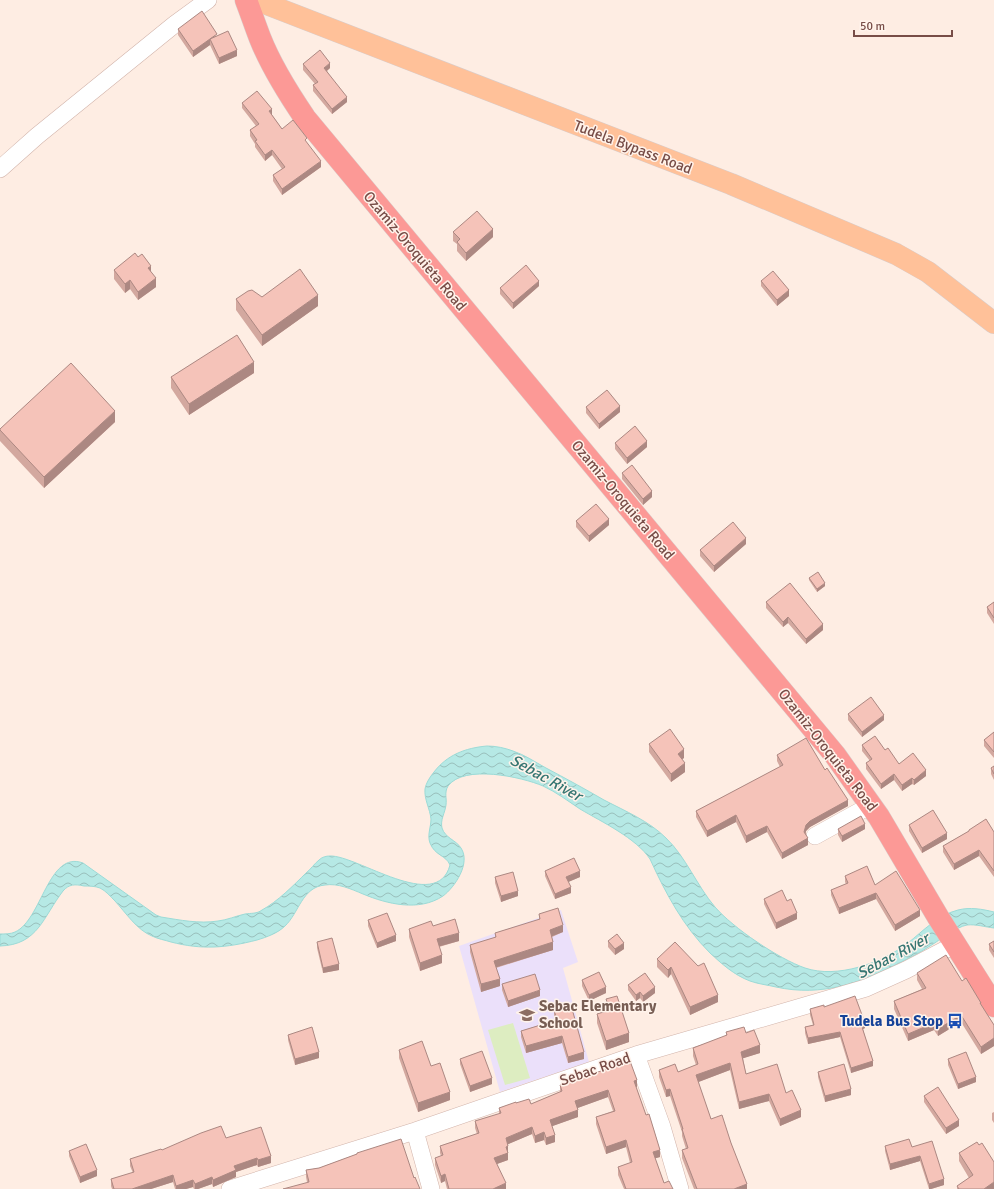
<svg xmlns="http://www.w3.org/2000/svg" width="994" height="1189" font-family="Signika,sans-serif">
  <style>
    .education { fill: #ebe0fa }
    .pitch { fill: #ddedc1 }
    .water { fill: url(#water-waves); stroke: #9cdbd7 }
    .lines { fill: none; stroke-linecap: round; stroke-linejoin: round }
    .minor-casing { stroke: #d2b4ab; stroke-width: 18 }
    .major-casing { stroke: #d9cdcb; stroke-width: 22 }
    .highway-casing { stroke: #d9cdcb; stroke-width: 23 }
    .minor { stroke: #fff; stroke-width: 17 }
    .major { stroke: #ffc199; stroke-width: 21 }
    .highway { stroke: #fc9996; stroke-width: 22 }
    .wall { fill: #d3a89f }
    .shaded-wall { fill: #ac8882 }
    .building { fill: #f5c3b9; stroke: #ac8882 }
    .labels { text-anchor: middle; dominant-baseline: central; stroke-width: 3; stroke-linejoin: round; paint-order: stroke }
    .street-label { font-size: 15px; fill: #784d47; stroke: #fff3eb }
    .education-label { font-size: 15px; font-weight: bold; fill: #785e54; stroke: #fff3eb; text-anchor: start }
    .transit-label { font-size: 15px; font-weight: bold; fill: #164399; stroke: #fff3eb; text-anchor: end }
    .water-label { font-size: 16px; font-style: italic; fill: #377773; stroke: #fff3eb }
  </style>
  <defs>
    <pattern id="water-waves" width="16" height="10" patternUnits="userSpaceOnUse"><rect width="16" height="10" fill="#b6e9e5"/><path d="M0 5q4-4 8 0t8 0" fill="none" stroke="#99bfbb"/></pattern>
  </defs>
  <rect width="100%" height="100%" fill="#feede3"/>
  <path class="education" d="M561 910 578 962 563 968 589 1062 500 1092 459 946Z"/>
  <path class="pitch" d="M513 1023 530 1078 505 1085 488 1030Z"/>
  <path class="water" d="M487 746C496 746 505 748 513 751 525 755 535 762 546 768 565 778 585 789 604 800 625 811 649 821 666 838 686 857 697 886 715 907 733 928 779 959 805 968 837 979 882 963 908 943 923 931 938 915 958 910 970 907 982 909 994 912V928C985 927 976 924 967 925 956 927 940 940 930 946 921 952 911 957 901 962 861 983 822 997 776 987 768 985 758 984 750 981 734 975 722 964 710 953 683 926 666 894 650 859 636 838 602 822 580 809 568 801 556 792 543 786 522 777 464 764 448 786 444 793 447 798 446 805 445 813 440 820 442 828 445 838 456 840 461 848 471 863 455 887 443 896 419 912 387 904 363 894 351 889 338 883 325 885 302 887 299 913 285 926 278 933 267 937 257 940 226 948 202 950 171 942 165 940 158 939 152 936 137 930 126 913 115 901 110 896 106 891 100 888 95 886 89 886 84 886 75 884 69 884 63 891 43 917 38 945 0 946V934C5 934 11 934 15 932 42 920 48 850 83 863L156 915 161 917C180 920 199 924 218 921 227 920 236 916 245 914 251 913 257 914 262 910 277 902 294 885 306 873 311 869 314 864 319 860 322 857 326 856 330 856 357 855 437 914 450 865 446 855 435 856 430 843 427 835 431 827 431 819 430 809 424 799 425 789 426 783 430 777 434 772 447 755 465 748 487 746Z"/>
  <g class="lines">
    <defs>
      <path id="minor" d="M0 169 37 136 175 24 208 0
        M815 836 871 805
        M636 1055 662 1127 680 1189
        M415 1131 431 1189
        M230 1189 415 1131 636 1055 866 988 906 970 956 944"/>
      <path id="major" d="M256 0 731 184 896 254 928 272 994 323"/>
      <path id="highway" d="M246 0C251 13 255 25 260 38 271 66 288 93 305 118L835 755 879 817 938 917 994 1006"/>
    </defs>
    <use href="#minor" class="minor-casing"/>
    <use href="#major" class="major-casing"/>
    <use href="#highway" class="highway-casing"/>
    <use href="#minor" class="minor"/>
    <use href="#major" class="major"/>
    <use href="#highway" class="highway"/>
  </g>
  <path class="wall" d="M178 29 217 36 237 56 219 64 210 45 193 57 178 35Z
    M303 64 330 68 327 71 347 102 332 114 313 91V85L315 84 303 70Z
    M242 103 272 115 282 129 307 143 321 167 282 195 273 181V175L282 169 272 155 265 161 255 147V144L250 136V130L256 126 242 108Z
    M453 232 493 237 466 261 457 251V244L453 241Z
    M114 270 151 272 156 287 138 300 130 289 125 293 114 279Z
    M761 281 789 296 777 306 761 286Z
    M539 286 513 309 500 294V288Z
    M262 297 318 306 262 346 236 310V299Z
    M254 373 189 415 171 388V377Z
    M586 407 620 412 599 429 586 413Z
    M115 422 44 488 0 441V429Z
    M615 443 647 447 627 464 615 449Z
    M622 473 652 497 643 505 622 479Z
    M576 521 609 525 589 542 576 527Z
    M746 544 714 572 700 556V550Z
    M809 578 825 586 817 592 809 580Z
    M766 602 823 630 806 644 788 623 783 627 766 608Z
    M994 602V624L987 613V607Z
    M848 714 884 720 862 737 848 720Z
    M994 732V758L984 746V740Z
    M649 744 684 758 682 759 685 772 671 782 649 752Z
    M862 745 885 750 899 764 926 776 914 785 912 784 902 791 894 780 881 789 866 769V763L870 761 862 751Z
    M777 755 825 770 848 806 810 827 806 831V834L808 845 782 859 767 832 746 843 736 822 707 837 696 817V811L780 767 777 761Z
    M994 766V780L991 774V768Z
    M909 825 947 839 922 853 909 831Z
    M838 829H865L842 842 838 835Z
    M969 830 994 832V877L979 856 954 870 943 852V846L969 831Z
    M545 871 580 877 568 882 571 893 555 899 545 876Z
    M845 876 875 885 920 916 895 931 876 899 839 914 831 895V890L846 884 845 882Z
    M495 877 518 896 501 902 495 883Z
    M764 899 787 901 797 919 776 929 764 904Z
    M539 914 563 932 552 937 553 950 496 968 500 986 481 992 470 952V945L495 938V933L539 920Z
    M368 920 396 941 377 948 368 926Z
    M433 926 459 941 439 947 442 963 420 971 409 937V929Z
    M608 941 624 949 615 955 608 947Z
    M994 941V958L989 950V944Z
    M317 942 339 970 323 973 317 948Z
    M657 959 698 966 718 1002 690 1015 671 974 668 978 657 967Z
    M917 973 962 981 981 1005 994 1025V1046L981 1054 961 1022 938 1036 934 1030 908 1041 894 1009V1001L922 989 917 980Z
    M582 980 606 993 589 1001 582 986Z
    M502 984 540 996 508 1007 502 990Z
    M628 985 655 993 643 1002 640 998 636 1001 628 990Z
    M606 999 629 1042 606 1050 597 1023V1014L607 1011 606 1008Z
    M824 1007 865 1028 863 1029 873 1066 851 1073 840 1037 808 1044 805 1033V1027L813 1025 810 1015V1009Z
    M554 1010 584 1059 568 1063 562 1043 526 1053 521 1037V1031L556 1020 554 1016Z
    M726 1032 746 1033 760 1053 743 1058 746 1074 786 1093 801 1117 780 1126 769 1101 739 1109 730 1070 698 1082 711 1119 731 1143 747 1189H694L682 1158V1150L686 1149 682 1136V1132L670 1096 666 1097 659 1077V1070L678 1072 696 1065 693 1056V1048L726 1036Z
    M288 1035 319 1058 295 1065 288 1040Z
    M399 1050 431 1066 450 1100 418 1112 399 1058Z
    M460 1059 492 1084 470 1092 460 1064Z
    M948 1059 976 1082 958 1089 948 1065Z
    M818 1072 851 1095 825 1102 818 1077Z
    M560 1085 637 1087H636L660 1157 655 1158 664 1183 673 1189H624L618 1175V1167L630 1163 626 1147 606 1154 596 1124V1117L613 1111 608 1097 577 1108 578 1117 552 1126 555 1142 546 1145 544 1140 535 1143 532 1134 508 1144V1160L497 1164 506 1189H447L445 1181 441 1183 435 1165V1158L441 1156 440 1153V1146L477 1134 475 1128V1121L499 1114V1108L516 1103 531 1104 560 1092Z
    M924 1096 959 1126 946 1134 924 1102Z
    M994 1112V1123L992 1120V1113Z
    M226 1138 271 1163 258 1167 257 1165 236 1172V1177L213 1187 212 1184 198 1189H194L193 1187 186 1189H175L173 1182 151 1189H112L111 1186V1179L133 1173 130 1166V1159L162 1150Z
    M979 1145 994 1189H957V1186L969 1178 959 1161V1153Z
    M885 1146 912 1147 944 1185 931 1189H929L920 1161 890 1170 885 1151Z
    M69 1151 97 1176 80 1183 69 1156Z
    M357 1153 414 1178 307 1182 306 1177V1170L319 1168 357 1154Z"/>
  <path class="shaded-wall" d="M210 39V45L193 57V51Z
    M237 50V56L219 64V58Z
    M330 63V68L324 73V68Z
    M347 97V102L332 114V109Z
    M272 109V115L269 111Z
    M272 150V155L265 161V155Z
    M321 161V167L282 195V189Z
    M493 229V237L466 261V253Z
    M151 266V274L148 268Z
    M156 278V287L138 300V292Z
    M130 280V289L125 293V284Z
    M539 281V286L513 309V303Z
    M789 290V296L777 306V300Z
    M318 295V306L262 346V335Z
    M254 362V373L189 415V404Z
    M620 406V412L599 429V424Z
    M115 411V422L44 488V477Z
    M647 441V447L627 464V458Z
    M652 491V497L643 505V499Z
    M609 519V525L589 542V536Z
    M746 538V544L714 572V566Z
    M825 583V586L817 592V589Z
    M788 617V623L783 627V622Z
    M823 624V630L806 644V639Z
    M884 715V720L862 737V732Z
    M684 749V758L678 762V754Z
    M685 763V772L671 782V774Z
    M926 770V776L914 785V780Z
    M894 774V780L881 789V784Z
    M912 778V784L902 791V785Z
    M848 800V806L810 827 806 831 804 838V832L806 825 810 821Z
    M736 815V822L707 837V831Z
    M865 824V829L842 842V836Z
    M767 826V832L746 843V836Z
    M947 833V839L922 853V848Z
    M808 838V845L782 859V853Z
    M979 850V856L954 870V864Z
    M580 871V877L566 883V877Z
    M571 887V893L555 899V894Z
    M518 891V896L501 902V896Z
    M876 893V899L839 914V908Z
    M920 910V916L895 931V925Z
    M797 913V919L776 929V923Z
    M563 925V932L550 937V930Z
    M459 933V941L437 947V939Z
    M396 935V941L377 948V943Z
    M553 942V950L494 968V961Z
    M624 943V949L615 955V949Z
    M442 955V963L420 971V963Z
    M339 964V970L323 973V968Z
    M671 967V974L668 978V970Z
    M500 979V986L481 992V984Z
    M606 987V993L589 1001V995Z
    M655 987V993L643 1002V996Z
    M540 990V996L508 1007V1001Z
    M640 992V998L636 1001V995Z
    M718 995V1002L690 1015V1007Z
    M961 1015V1022L938 1036V1029Z
    M865 1023V1028L861 1030V1024Z
    M934 1023V1030L908 1041V1034Z
    M840 1032V1037L808 1044V1038Z
    M629 1033V1042L606 1050V1041Z
    M562 1036V1043L526 1053V1046Z
    M994 1038V1046L981 1054V1047Z
    M760 1045V1053L741 1059V1052Z
    M319 1052V1058L295 1065V1059Z
    M584 1052V1059L568 1063V1057Z
    M873 1061V1066L851 1073V1068Z
    M730 1063V1070L696 1083V1075Z
    M976 1077V1082L958 1089V1084Z
    M492 1078V1084L470 1092V1086Z
    M637 1080V1087L634 1088V1081Z
    M670 1089V1096L666 1097V1090Z
    M851 1089V1095L825 1102V1096Z
    M608 1090V1097L575 1109V1101Z
    M450 1092V1100L418 1112V1103Z
    M769 1094V1101L739 1109V1102Z
    M578 1110V1117L550 1127V1120Z
    M801 1110V1117L780 1126V1119Z
    M959 1120V1126L946 1134V1128Z
    M532 1127V1134L506 1145V1138Z
    M544 1132V1140L535 1143V1136Z
    M555 1135V1142L546 1145V1138Z
    M626 1140V1147L606 1154V1147Z
    M508 1146V1160L494 1165V1158L506 1147Z
    M660 1150V1157L653 1159V1152Z
    M271 1156V1163L258 1167V1160Z
    M920 1156V1161L890 1170V1164Z
    M257 1158V1165L236 1172V1177L213 1187V1180L234 1166Z
    M97 1170V1176L80 1183V1177Z
    M445 1174V1181L441 1183V1176Z
    M173 1175V1182L151 1189H132Z
    M212 1177V1184L198 1189H195V1184Z
    M944 1179V1185L931 1189H929V1184Z
    M193 1180V1187L186 1189H176V1186Z
    M994 1182V1189H984Z
    M506 1183V1189H493Z
    M747 1184V1189H734Z"/>
  <path class="building" d="M202 11 217 34 193 51 178 29Z
    M228 31 237 50 219 58 210 39Z
    M320 50 330 63 324 68 347 97 332 109 313 85 318 82 303 64Z
    M257 91 272 109 269 111 282 129 293 120 307 138 305 140 321 161 282 189 273 175 285 167 272 150 265 155 255 141 257 140 250 130 259 124 242 103Z
    M477 211 493 229 466 253 457 242 460 239 453 232Z
    M135 253 138 257 142 254 151 266 148 268 156 278 138 292 130 280 125 284 114 270Z
    M526 265 539 281 513 303 500 288Z
    M300 269 318 295 262 335 236 299 248 291 252 290 262 297Z
    M773 271 789 290 777 300 761 281Z
    M237 335 254 362 189 404 171 377Z
    M71 363 115 411 44 477 0 430V429Z
    M607 390 620 406 599 424 586 407Z
    M635 426 647 441 627 458 615 443Z
    M632 465 652 491 643 499 622 473Z
    M596 504 609 519 589 536 576 521Z
    M733 522 746 538 714 566 700 550Z
    M818 572 825 583 817 589 809 578Z
    M790 583 823 624 806 639 788 617 783 622 766 602Z
    M994 602V618L987 607Z
    M871 697 884 715 862 732 848 714Z
    M670 729 684 749 678 754 685 763 671 774 649 744Z
    M994 732V752L984 740Z
    M875 736 885 750 888 748 899 764 913 753 926 770 914 780 912 778 902 785 894 774 881 784 866 763 872 759 862 745Z
    M806 738 825 770 827 768 848 800 810 821 806 825 804 832 808 838 782 853 767 826 746 836 736 815 707 831 696 811 783 765 777 755Z
    M994 766V774L991 768Z
    M933 810 947 833 922 848 909 825Z
    M861 816 865 824 842 836 838 829Z
    M986 819 994 832V871L979 850 954 864 943 846 969 831V830Z
    M574 858 580 871 566 877 571 887 555 894 545 871Z
    M867 866 875 885 896 871 920 910 895 925 876 893 839 908 831 890 848 883 845 876Z
    M513 872 518 891 501 896 495 877Z
    M782 890 787 901 791 899 797 913 776 923 764 899Z
    M558 908 563 925 550 930 553 942 494 961 500 979 481 984 470 945 496 937 495 933 540 919 539 914Z
    M387 913 396 935 377 943 368 920Z
    M455 919 459 933 437 939 442 955 420 963 409 929 431 921 433 926Z
    M617 934 624 943 615 949 608 941Z
    M332 938 339 964 323 968 317 942Z
    M994 941V952L989 944Z
    M675 942 698 966 704 963 718 995 690 1007 671 967 668 970 657 959Z
    M946 955 962 981 966 978 981 1003H980L994 1025V1038L981 1047 961 1015 938 1029 934 1023 908 1034 894 1001 926 988 917 973Z
    M599 972 606 987 589 995 582 980Z
    M645 973 655 987 643 996 640 992 636 995 628 985Z
    M535 974 540 990 508 1001 502 984Z
    M617 996 629 1033 606 1041 597 1014 610 1010 606 999Z
    M855 996 865 1023 861 1024 873 1061 851 1068 840 1032 808 1038 805 1027 814 1025 810 1009 824 1005V1007Z
    M571 1005 584 1052 568 1057 562 1036 526 1046 521 1031 557 1020 554 1010Z
    M312 1027 319 1052 295 1059 288 1035Z
    M744 1027 746 1033 754 1030 760 1045 741 1052 746 1074 777 1064 786 1093 792 1090 801 1110 780 1119 769 1094 739 1102 730 1063 696 1075 711 1119 722 1115 731 1143 747 1184 734 1189H697L682 1150 688 1148 682 1129H683L670 1089 666 1090 659 1070 675 1064 678 1072 698 1064 693 1048 727 1035 726 1032Z
    M422 1041 431 1066 440 1063 450 1092 418 1103 399 1050Z
    M482 1051 492 1078 470 1086 460 1059Z
    M966 1052 976 1077 958 1084 948 1059Z
    M630 1061 637 1080 634 1081 646 1115 649 1114 660 1150 653 1152 664 1183 669 1181 673 1189H626L618 1167 632 1162 626 1140 606 1147 596 1117 615 1111 608 1090 575 1101 578 1110 550 1120 555 1135 546 1138 544 1132 535 1136 532 1127 506 1138 508 1146 506 1147 508 1153 494 1158 506 1183 493 1189H449L445 1174 441 1176 435 1158 443 1155 440 1146 479 1133 475 1121 501 1113 499 1108 516 1102V1103L529 1099 531 1104 562 1091 560 1085Z
    M844 1064 851 1089 825 1096 818 1072Z
    M938 1087 959 1120 946 1128 924 1096Z
    M221 1126 226 1138 261 1127 271 1156 258 1160 257 1158 234 1166 236 1170 213 1180 212 1177 195 1184 193 1180 176 1186 173 1175 132 1189H114L111 1179 134 1172 130 1159 161 1149 162 1150 201 1133Z
    M401 1139 414 1178 415 1177 420 1189H283L309 1182 306 1170 319 1168 357 1154V1153Z
    M909 1139 912 1147 932 1141 944 1179 929 1184 920 1156 890 1164 885 1146Z
    M977 1142 979 1145 982 1143 994 1162V1182L984 1189H959L957 1186 973 1175 959 1153Z
    M86 1144 97 1170 80 1177 69 1151Z"/>
  <defs>
    <symbol id="school-bare" viewBox="-9 -9 18 18"><path d="M0-5L7-2L0 1L-7-2ZM-4 1L0 2.5L4 1V4Q0 6-4 4Z" fill="#8d6e63" stroke="#fff3eb" stroke-width="2.5" paint-order="stroke"/></symbol>
    <symbol id="bus-bare" viewBox="-9 -9 18 18"><path d="M-5-6H5V4H4V6H2V4H-2V6H-4V4H-5ZM-3.5-4V0h7V-4ZM-3.5 1.2v1.5H-2V1.2ZM2 1.2v1.5H3.5V1.2Z" fill="#1a4fb4" stroke="#fff3eb" stroke-width="2.5" paint-order="stroke"/></symbol>
  </defs>
  <g fill-rule="evenodd">
    <use href="#school-bare" x="516" y="1004" width="22" height="22"/>
    <use href="#bus-bare" x="944" y="1010" width="22" height="22"/>
  </g>
  <g class="labels">
    <g class="street-label">
      <text transform="translate(633 147) rotate(21)">Tudela Bypass Road</text>
      <text transform="translate(415 251) rotate(50)">Ozamiz-Oroquieta Road</text>
      <text transform="translate(623 500) rotate(50)">Ozamiz-Oroquieta Road</text>
      <text transform="translate(828 750) rotate(52)">Ozamiz-Oroquieta Road</text>
      <text transform="translate(595 1069) rotate(-19)">Sebac Road</text>
    </g>
    <g class="education-label">
      <text x="539" y="1006">Sebac Elementary<tspan x="539" dy="17">School</tspan></text>
    </g>
    <g class="transit-label">
      <text x="943" y="1021">Tudela Bus Stop</text>
    </g>
    <g class="water-label">
      <text transform="translate(546 778) rotate(29)">Sebac River</text>
      <text transform="translate(893 956) rotate(-28)">Sebac River</text>
    </g>
  </g>
  <path d="M854 30v6h98v-6" fill="none" stroke="#784d47" stroke-width="2"/>
  <text x="860" y="30" font-size="12" fill="#784d47" stroke="#fff3eb" stroke-width="3" paint-order="stroke">50 m</text>
</svg>
